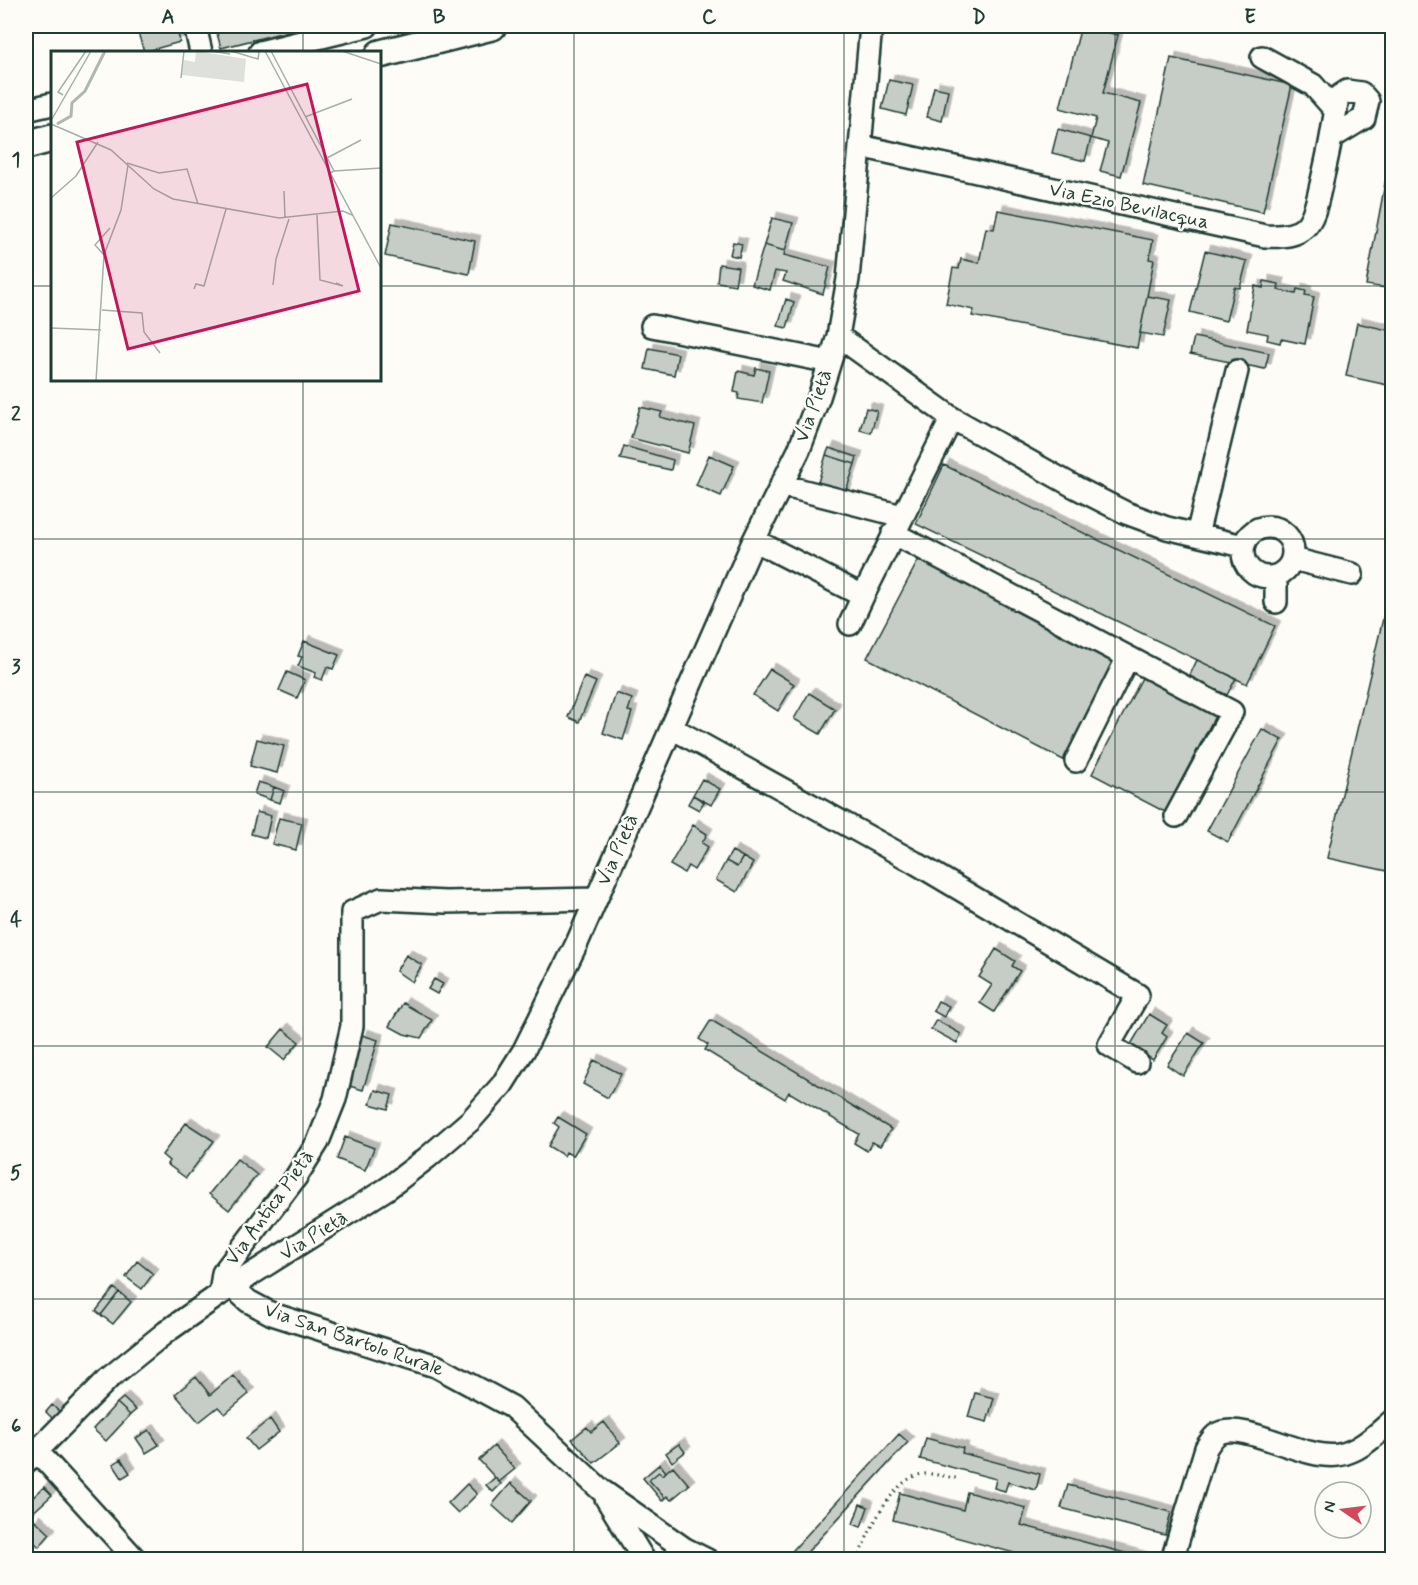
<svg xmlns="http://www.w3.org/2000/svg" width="1418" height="1585" font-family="Mynerve,sans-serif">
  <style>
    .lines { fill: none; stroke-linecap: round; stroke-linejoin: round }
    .stream { stroke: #75877f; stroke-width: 4.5 }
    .building { fill: #c6cdc7; stroke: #1f3d34; stroke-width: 1.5; filter: url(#shadow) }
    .minor-casing { stroke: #1f3d34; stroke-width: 26 }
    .major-casing { stroke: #1f3d34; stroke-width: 32 }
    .path { stroke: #1f3d34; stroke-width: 3; stroke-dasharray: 1.5 4.5; stroke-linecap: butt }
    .minor { stroke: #fdfcf7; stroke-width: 21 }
    .major { stroke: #fdfcf7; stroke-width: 27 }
    .grid { fill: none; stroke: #1f3d34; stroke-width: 1.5; stroke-opacity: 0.55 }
    .labels { text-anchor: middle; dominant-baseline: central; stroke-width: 5; stroke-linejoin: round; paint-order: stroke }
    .street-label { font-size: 20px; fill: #1f3d34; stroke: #fdfcf7 }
    .inset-river { fill: none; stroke: #aeb8b1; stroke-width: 3 }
    .inset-road { fill: none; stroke: #a4b0a9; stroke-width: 1.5 }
    .view { fill: #c2185b; fill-opacity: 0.15; stroke: #c2185b; stroke-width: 3 }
    .inset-edge { fill: none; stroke: #1f3d34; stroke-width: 3 }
    .neatline { fill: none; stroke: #1f3d34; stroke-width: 2 }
    .grid-label { font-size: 20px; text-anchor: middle; font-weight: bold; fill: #1f3d34 }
  </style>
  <defs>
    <filter id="shadow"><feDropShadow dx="5.5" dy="-5.5" stdDeviation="0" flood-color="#0004"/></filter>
  </defs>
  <rect width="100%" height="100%" fill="#fdfcf7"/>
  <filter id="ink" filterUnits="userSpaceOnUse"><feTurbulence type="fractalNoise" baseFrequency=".0167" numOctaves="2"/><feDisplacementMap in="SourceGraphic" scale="12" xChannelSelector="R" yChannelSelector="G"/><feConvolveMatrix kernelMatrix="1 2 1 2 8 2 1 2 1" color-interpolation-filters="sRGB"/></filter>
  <g filter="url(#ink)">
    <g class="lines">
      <path class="stream" d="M26 159 41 155"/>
    </g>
    <path class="building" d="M136 26H176L180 42 144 52Z
      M215 26H308L221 48Z
      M1081 26 1118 35 1103 93 1141 103 1121 176 1100 171 1108 143 1091 138 1096 118 1060 108Z
      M1083 26H1111L1120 28 1118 35Z
      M1171 58 1292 85 1263 212 1143 185Z
      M889 80 913 85 906 115 882 109Z
      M934 87 948 90 942 121 927 117Z
      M1058 129 1091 138 1085 161 1052 153Z
      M1392 146V289L1366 285Z
      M998 210 1153 240 1149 259 1154 260 1137 348 972 316 974 310 946 304 953 268 959 269 961 259 979 263 986 228 994 229Z
      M772 218 793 223 785 251 764 245Z
      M392 223 475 241 469 274 385 256Z
      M733 242 742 244 739 257 730 255Z
      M764 245 785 251 784 255 830 267 823 294 783 281 786 273 775 271 770 290 752 285Z
      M1205 251 1247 261 1240 288 1234 287 1226 321 1190 312Z
      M719 264 738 267 735 285 717 282Z
      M1264 281 1279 284 1278 290 1296 294 1297 289 1306 291 1305 295 1314 297 1305 344 1281 339 1280 343 1267 340 1268 334 1247 330 1255 286 1263 288Z
      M1147 296 1171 300 1163 337 1140 333Z
      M786 299 794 302 787 328 778 326Z
      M1357 323 1392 331V386L1346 376Z
      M1194 337 1269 353 1265 369 1190 354Z
      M649 348 678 354 674 375 645 369Z
      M756 368 769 371 762 403 738 399 739 393 734 392 738 371 754 375Z
      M640 407 662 412 660 417 695 426 688 453 631 438Z
      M866 408 877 411 871 433 860 430Z
      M624 446 673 460 671 470 620 459Z
      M829 448 857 457 855 464 826 455Z
      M709 455 734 466 721 496 696 485Z
      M826 455 855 464 845 494 817 486Z
      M944 465 1275 626 1247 684 916 524Z
      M920 557 1122 662 1069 763 867 658Z
      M1392 580V872L1327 858Z
      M304 641 339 655 333 669 327 667 322 680 314 677 316 673 298 666 302 657 298 656Z
      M1197 660 1236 678 1227 695 1189 677Z
      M770 669 794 684 778 711 753 695Z
      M287 672 305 680 297 698 279 690Z
      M1144 674 1217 712 1165 812 1092 774Z
      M584 677 596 682 579 722 568 717Z
      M616 693 632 699 628 711 632 712 623 740 603 733Z
      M809 693 835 709 820 734 794 719Z
      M1262 729 1282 740 1228 842 1207 831Z
      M257 739 284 746 277 773 250 766Z
      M702 779 720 789 711 805 693 795Z
      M258 782 274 787 270 800 254 794Z
      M274 787 284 791 280 803 270 800Z
      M693 795 704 802 699 810 688 804Z
      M257 812 271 816 266 838 251 834Z
      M279 818 302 823 296 850 272 844Z
      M693 825 707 834 702 843 708 847 694 870 688 866 684 873 670 865Z
      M732 851 743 857 737 867 726 861Z
      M743 857 753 863 737 892 716 880 726 861 737 867Z
      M996 949 1015 961 1012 966 1020 971 994 1012 980 1003 992 985 979 977Z
      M406 955 422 965 412 982 396 971Z
      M434 979 443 984 437 994 428 989Z
      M938 1001 949 1006 944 1017 933 1011Z
      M403 1003 432 1020 421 1038 404 1034 389 1026Z
      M1149 1014 1167 1025 1162 1033 1167 1037 1153 1060 1130 1046Z
      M711 1020 891 1129 880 1146 872 1142 867 1151 854 1143 859 1134 789 1092 785 1099 705 1050 708 1045 699 1039Z
      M936 1020 961 1034 957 1043 931 1029Z
      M283 1029 299 1042 284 1060 268 1047Z
      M1188 1033 1204 1043 1183 1076 1167 1065Z
      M362 1035 378 1040 363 1090 346 1085Z
      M594 1060 621 1074 608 1098 583 1084Z
      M375 1090 392 1095 388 1109 370 1104Z
      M558 1117 586 1134 573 1156 566 1152 564 1156 548 1146 559 1127 554 1123Z
      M186 1123 214 1141 186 1178 167 1164 169 1161 162 1155Z
      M345 1137 374 1148 365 1170 337 1159Z
      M237 1159 257 1175 229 1210 209 1194Z
      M137 1261 153 1274 142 1289 126 1277Z
      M114 1288 119 1292 101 1315 96 1311Z
      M119 1292 131 1302 113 1324 101 1315Z
      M233 1375 249 1394 225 1414 218 1407 199 1422 175 1394 196 1377 210 1395Z
      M975 1393 994 1398 987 1422 968 1417Z
      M123 1398 136 1410 130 1415 117 1403Z
      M117 1403 130 1415 106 1441 93 1429Z
      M52 1405 63 1415 56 1422 46 1412Z
      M270 1419 279 1432 256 1450 246 1438Z
      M604 1422 620 1443 594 1463 572 1439 587 1427 591 1432Z
      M149 1430 159 1445 146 1453 136 1438Z
      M899 1434 908 1442 800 1560H784Z
      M926 1438 963 1448 962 1453 1040 1474 1036 1490 1008 1482 1005 1491 994 1488 996 1479 920 1459Z
      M679 1444 685 1452 672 1462 666 1453Z
      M494 1446 515 1469 499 1482 479 1460Z
      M121 1459 130 1473 122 1478 113 1464Z
      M660 1464 666 1472 662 1475 659 1472 649 1480 665 1498 662 1501 643 1478Z
      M673 1466 689 1485 671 1500 667 1496 665 1498 649 1480 659 1472 662 1475Z
      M495 1478 501 1484 493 1492 486 1485Z
      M511 1483 531 1501 512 1523 492 1505Z
      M467 1484 477 1494 458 1513 448 1503Z
      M1068 1485 1171 1512 1165 1535 1061 1508Z
      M44 1487 52 1495 28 1517 26 1504Z
      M967 1492 1026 1508 1021 1525 1151 1560H1040L893 1520 900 1493 963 1510Z
      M860 1504 868 1507 861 1527 853 1524Z
      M35 1520 50 1534 39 1547 26 1534Z"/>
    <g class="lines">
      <defs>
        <path id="minor" d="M195 26 201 52
          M260 52 367 26
          M1262 57 1313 85 1335 110
          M26 110 52 104
          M860 146 1265 236C1306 238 1312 226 1320 189 1324 172 1328 155 1331 138L1364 118 1368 101 1361 93 1347 91 1338 97 1331 138
          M652 326 830 362
          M838 336 952 418 1075 487 1126 513 1167 528 1243 546
          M781 485 902 516
          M1243 552a25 25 0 1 1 50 0a25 25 0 1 1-50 0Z
          M893 533 1128 657 1076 761
          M1197 535 1237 371
          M754 540 863 596 952 418
          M1293 559 1352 574
          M1276 577V602
          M850 624 863 596
          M1128 657 1232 712 1176 816
          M672 728 914 862 1138 995 1109 1045 1137 1062
          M233 1287 248 1301 272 1314 436 1366 512 1407 601 1490 685 1549 707 1560
          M220 1294 223 1273 296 1177 318 1142 335 1099 352 1026V912L381 899 446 902 596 899
          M36 1450 136 1560
          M26 1462 109 1378 166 1332 220 1294 388 1188 428 1157 471 1120 502 1085 524 1050 577 943 754 540 799 450 819 397 838 336 848 279 871 26
          M606 1498 644 1560
          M1172 1560 1206 1448C1211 1441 1214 1434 1222 1432 1248 1424 1306 1460 1338 1455 1359 1452 1377 1434 1392 1421"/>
        <path id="major" d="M380 54 492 26
          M26 145 52 138"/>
      </defs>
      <use href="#minor" class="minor-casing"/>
      <use href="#major" class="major-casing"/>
      <path class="path" d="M857 1560C868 1534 892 1476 924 1474 934 1473 946 1477 956 1478"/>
      <use href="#minor" class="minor"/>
      <use href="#major" class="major"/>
    </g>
  </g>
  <path class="grid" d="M303 26V52M574 26V1560M844 26V1560M1115 26V1560M26 286H52M380 286H1392M303 380V1560M26 539H1392M26 792H1392M26 1046H1392M26 1299H1392"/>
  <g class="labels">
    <g class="street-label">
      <text transform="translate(1129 206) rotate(12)">Via Ezio Bevilacqua</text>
      <text transform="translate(814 406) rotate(-70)">Via Pietà</text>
      <text transform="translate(618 850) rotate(-66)">Via Pietà</text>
      <text transform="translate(270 1208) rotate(-54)">Via Antica Pietà</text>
      <text transform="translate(314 1236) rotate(-32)">Via Pietà</text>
      <text transform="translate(354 1340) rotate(19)">Via San Bartolo Rurale</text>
    </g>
  </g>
  <g transform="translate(51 51)">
    <rect width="330" height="330" fill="#fdfcf7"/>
    <path d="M145 0 195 8 193 31 131 24 133 9 144 11Z" fill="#dde0db"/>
    <path class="inset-river" d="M6 73 20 65 21 52 34 40 54 0"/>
    <path class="inset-road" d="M160 0 179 3M180 0 207 8 208 1 204 0M214 0 330 217M220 0 283 120 279 122M291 0 330 13M130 27 133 0M12 44 7 41 35 0M254 66 301 48M1 68 40 0M0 73 60 99 103 138 122 148 228 167 292 160 301 164M276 107 310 89M76 112 108 122 136 118 147 153M283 120 330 117M233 140 234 167M0 147 25 125 47 91M266 164 269 229 292 235 285 232M53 204 44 194 59 177M222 234 225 208 238 168M143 238 145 233 153 235 175 158M51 259 91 262 93 281 109 302M0 277 50 279M45 330 53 204 70 159 77 114"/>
    <path class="view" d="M256 33 308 240 77 298 26 91Z"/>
    <rect width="330" height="330" class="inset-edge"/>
  </g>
  <rect width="1418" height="1585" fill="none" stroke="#fdfcf7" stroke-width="66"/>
  <g transform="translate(1343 1510) rotate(284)"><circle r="28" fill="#fdfcf7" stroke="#a4b0a9" stroke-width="1.5"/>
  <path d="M0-4.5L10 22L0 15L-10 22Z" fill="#d1495b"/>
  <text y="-9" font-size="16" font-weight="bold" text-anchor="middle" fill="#1f3d34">N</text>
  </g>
  <rect x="33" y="33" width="1352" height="1519" class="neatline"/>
  <g class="grid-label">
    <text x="168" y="23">A</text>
    <text x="439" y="23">B</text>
    <text x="709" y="23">C</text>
    <text x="979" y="23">D</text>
    <text x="1250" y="23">E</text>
    <text x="16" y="166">1</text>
    <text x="16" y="420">2</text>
    <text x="16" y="673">3</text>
    <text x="16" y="926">4</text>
    <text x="16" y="1179">5</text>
    <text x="16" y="1432">6</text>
  </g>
</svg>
